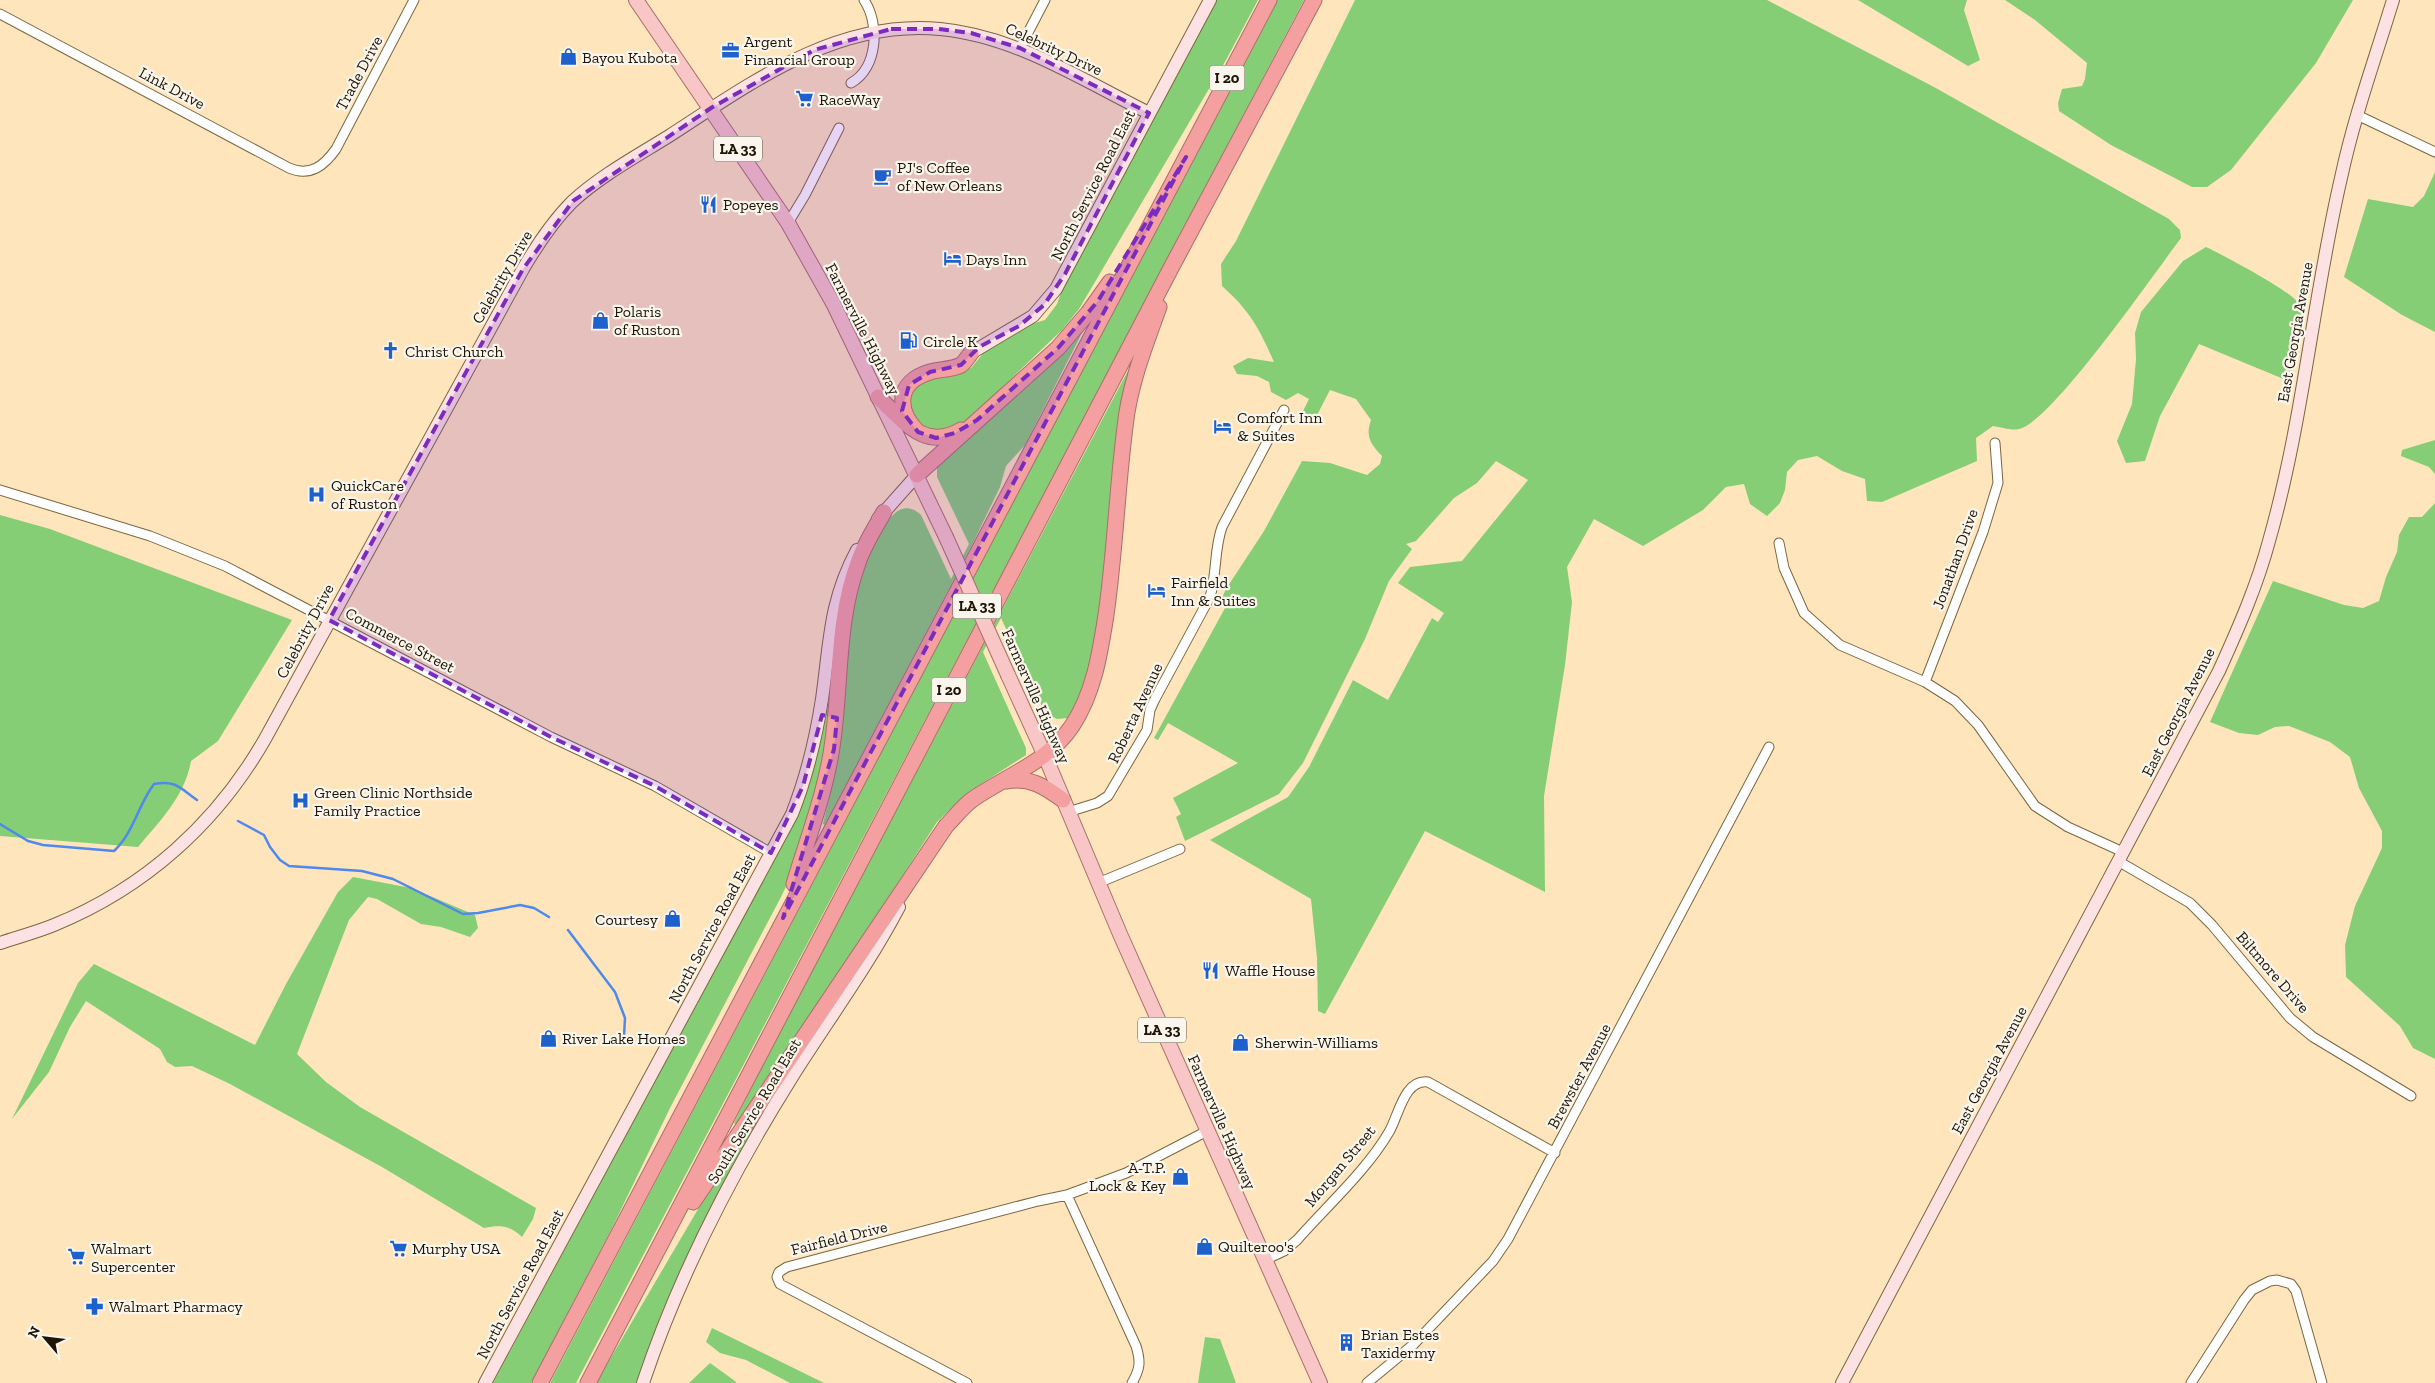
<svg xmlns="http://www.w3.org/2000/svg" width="2435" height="1383" font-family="'Zilla Slab',serif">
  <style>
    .green { fill: #85ce75 }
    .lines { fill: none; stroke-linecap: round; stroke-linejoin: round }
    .stream { stroke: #4e89eb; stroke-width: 2.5 }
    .street-casing { stroke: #7c6641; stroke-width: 11 }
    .secondary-casing { stroke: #7c6641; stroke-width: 14 }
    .primary-casing { stroke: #a96f6a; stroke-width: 16 }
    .highway-casing { stroke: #a96f6a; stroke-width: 17 }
    .street { stroke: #fff; stroke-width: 9 }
    .secondary { stroke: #fce2e2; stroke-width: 12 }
    .primary { stroke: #f8c6c6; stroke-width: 14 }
    .highway { stroke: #f4a0a0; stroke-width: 15 }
    .primary-bridge-casing { stroke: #a96f6a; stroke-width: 16; stroke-linecap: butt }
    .primary-bridge { stroke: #f8c6c6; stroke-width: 14 }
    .marked { fill: #7b2cbf; fill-opacity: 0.2; stroke: #7b2cbf; stroke-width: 4; stroke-dasharray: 10 6; stroke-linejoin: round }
    .labels { text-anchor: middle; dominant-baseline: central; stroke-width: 4.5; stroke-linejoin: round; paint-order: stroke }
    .shield { fill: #fbf6ed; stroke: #60584b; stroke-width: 1 }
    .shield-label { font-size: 15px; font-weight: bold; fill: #1d1506 }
    .poi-label { font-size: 16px; fill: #1d1506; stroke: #fbf6ed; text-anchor: start }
    .street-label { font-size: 16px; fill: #1d1506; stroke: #fbf6ed }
  </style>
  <rect width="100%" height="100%" fill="#ffe5bc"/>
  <path class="green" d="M1216 0H1258L1226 60 1079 309 1062 330 970 418 971 420 953 431 923 429 904 401 913 384 971 368 985 351 1028 325 1045 320 1057 304 1063 287Z
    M1277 0H1304L576 1383H550Z
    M1355 0H1767L1934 87 2169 219 2180 230 2181 238C2156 271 2051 423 2019 429 2012 431 2001 427 1993 426L1976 438 1977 461 1882 502 1867 501 1865 479 1842 471 1817 456 1798 460 1787 472 1785 490 1780 503 1767 516 1750 504 1744 484 1726 487 1703 510 1643 546 1594 519 1567 567 1572 602 1565 665 1544 796 1545 892 1425 831 1325 1014 1318 1011 1317 958 1311 899 1210 840 1288 797 1309 767 1353 680 1388 700 1432 618 1438 622 1444 613 1398 583 1410 567 1462 561 1528 480 1496 461 1477 483 1454 498 1416 541 1406 544 1412 549 1389 581 1365 639 1303 763 1279 794 1185 841 1176 817 1181 814 1173 798 1238 763 1168 723 1158 740 1154 738 1225 608 1220 602 1226 589 1264 531 1302 461 1330 463 1367 475 1380 464 1382 456C1371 444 1365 437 1371 420L1356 399 1330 390 1313 423 1306 417 1303 411 1309 399 1298 393 1286 400 1271 392 1269 382 1257 376 1237 374 1233 366 1248 358 1274 362C1259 328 1250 311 1222 286L1221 264 1236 241Z
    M1858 0H1967L1964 10 1980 60 1968 66Z
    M2005 0H2353L2316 63 2231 170 2207 187H2192L2111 145 2059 111 2058 103 2062 89 2082 86 2085 79 2087 63 2035 20Z
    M2435 172V332L2402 315 2344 277 2368 199 2413 207 2424 196Z
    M2206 247C2223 255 2291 291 2298 303 2305 315 2302 329 2300 341 2297 358 2297 366 2286 380L2199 344 2160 416 2145 461 2126 463 2117 441 2132 404 2136 359 2135 333 2141 312 2183 261Z
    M1085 327 1025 445 1006 466 1000 487 972 545 825 825 823 824C826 810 830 796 832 783 846 693 836 606 885 525 894 511 906 501 921 515L951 579 969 544 937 477V465Z
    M1132 363 1102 611 1083 698 1068 718 1057 719 1045 713 1001 618 983 652 1026 748V755L967 793 937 822 865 934 736 1125 734 1123 774 1043Z
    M2435 440V474L2429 467 2401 456 2402 450Z
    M2435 503V1059L2413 1048 2400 1026 2346 977 2345 945 2355 906 2382 848V831L2359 788 2350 757 2330 742 2289 726 2275 727 2258 735 2239 733 2210 722 2273 581 2344 605 2363 608 2379 601 2386 577 2397 552 2399 535 2409 517H2422Z
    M0 515 50 529 292 620 218 741 191 761C185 796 160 821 138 847L0 836Z
    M830 695H832L826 753 790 878 781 897 670 1108 613 1226 531 1383H493L791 829C811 785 822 742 830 695Z
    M353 877 411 888 475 915 478 928 470 937 441 927 421 924 377 899 368 897 349 920 297 1054 326 1082 360 1107 536 1208 533 1219 522 1237C510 1225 500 1225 484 1228L382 1167 230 1084 192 1066 175 1067 167 1062 160 1049 86 1001 70 1027 49 1072 12 1119 78 983 94 964 255 1045 286 984 338 892Z
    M780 1085C721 1182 672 1275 636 1383H596L721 1170Z
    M712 1328 824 1383H790L746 1360 720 1353 706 1342Z
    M1205 1337 1220 1339 1236 1383H1198Z
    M710 1363 735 1381 736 1383H689Z"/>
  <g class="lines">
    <path class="stream" d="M238 821 264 835 270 847 280 860 289 866 362 871 393 879 463 914 478 913 520 905 534 908 549 917
      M0 824 28 841 43 845 114 851C134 832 138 805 154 784 176 780 180 788 197 800
      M568 930 615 992 625 1018 624 1037"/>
    <defs>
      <path id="street" d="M0 14 289 168C310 177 324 166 336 149L414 0
        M1020 48 1045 0
        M851 83C878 68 880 24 864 0
        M2357 115 2435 152
        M788 223 805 195 839 128
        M0 490 150 536 225 566 551 737 655 786 771 853
        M1779 543 1784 568 1804 613 1840 645 1925 682 1955 701 1978 725 2035 806 2068 827 2123 852
        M1925 682 1983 532 1998 483 1995 443
        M1068 812 1097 803 1108 796 1147 730 1150 710 1155 699 1210 597C1217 574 1214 549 1222 527L1284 410
        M2118 861 2190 903 2212 925 2290 1018 2313 1037 2411 1096
        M1098 883 1180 849
        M1067 1195 1126 1173 1207 1131
        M1265 1260 1284 1251 1297 1240C1326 1207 1367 1170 1389 1132 1399 1115 1404 1079 1428 1082L1555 1153
        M967 1383 780 1284 777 1277 779 1272 787 1267 1038 1201 1067 1195 1136 1346C1141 1362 1140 1369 1132 1383
        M1367 1383 1414 1344 1493 1261 1508 1239 1769 747
        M2191 1383 2244 1300 2252 1290 2270 1281 2277 1280 2291 1284 2296 1291 2322 1383"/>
      <path id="secondary" d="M971 353 1033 316 1056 289 1210 0
        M878 519 917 475
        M0 943C18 937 37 932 54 925 145 888 217 823 265 739L523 269C537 245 552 222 572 202 600 176 637 156 669 136 751 83 837 19 940 29 1016 36 1082 80 1149 113
        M485 1383 792 814C807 776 816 738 822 699 830 643 829 602 857 550
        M643 1383C679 1275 732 1173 792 1077 828 1020 868 966 899 907
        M1842 1383 2219 671C2238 629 2257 586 2269 541 2303 422 2313 298 2341 178 2354 117 2375 59 2393 0"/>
      <path id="primary" d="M636 0 788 223 833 303 946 537
        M1008 675 1045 756 1120 934 1320 1383"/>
      <path id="highway" d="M878 397C903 420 925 452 961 430
        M918 432C896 410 896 382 930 372 939 369 952 370 961 365 964 363 968 357 971 353
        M917 475 1058 348 1088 313 1110 282
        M1006 781C1030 777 1044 786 1063 800
        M794 884C808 837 827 789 833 740 841 681 837 619 858 563 864 545 875 528 884 512
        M693 1202 946 826C955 817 963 806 973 799 1008 775 1048 762 1072 726 1094 693 1100 653 1106 615 1115 553 1117 489 1125 427 1129 386 1145 346 1159 307
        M540 1383 1269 0
        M588 1383 1171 268 1314 0"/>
    </defs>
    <use href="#street" class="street-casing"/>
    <use href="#secondary" class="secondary-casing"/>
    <use href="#primary" class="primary-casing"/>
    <use href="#highway" class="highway-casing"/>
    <use href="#street" class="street"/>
    <use href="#secondary" class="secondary"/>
    <use href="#primary" class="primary"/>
    <use href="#highway" class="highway"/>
    <defs>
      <path id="primary-bridge" d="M946 537 1008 675"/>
    </defs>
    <use href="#primary-bridge" class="primary-bridge-casing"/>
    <use href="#primary-bridge" class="primary-bridge"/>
  </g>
  <path class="marked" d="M891 29H939L971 33 1020 48 1149 113 1065 274 1044 305 1019 326 979 347 961 365 930 372 909 385 902 411 918 432 936 438 955 433 977 420 1058 348 1098 301 1186 157 783 918 834 749 837 718 822 715 803 786 771 853 655 786 551 737 329 620 523 269 573 201 711 108 814 50Z"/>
  <defs>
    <symbol id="office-bare" viewBox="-9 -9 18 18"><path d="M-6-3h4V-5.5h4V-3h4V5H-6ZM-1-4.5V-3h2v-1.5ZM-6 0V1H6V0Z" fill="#1e61cd" stroke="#fbf6ed" stroke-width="2.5" paint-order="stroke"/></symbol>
    <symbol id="shop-bare" viewBox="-9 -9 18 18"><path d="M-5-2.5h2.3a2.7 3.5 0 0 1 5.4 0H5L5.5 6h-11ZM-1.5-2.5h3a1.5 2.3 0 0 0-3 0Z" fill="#1e61cd" stroke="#fbf6ed" stroke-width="2.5" paint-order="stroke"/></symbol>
    <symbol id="supermarket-bare" viewBox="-9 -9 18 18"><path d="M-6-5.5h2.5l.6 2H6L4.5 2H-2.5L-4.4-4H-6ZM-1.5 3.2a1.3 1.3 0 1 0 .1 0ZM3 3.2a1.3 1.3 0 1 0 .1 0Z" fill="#1e61cd" stroke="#fbf6ed" stroke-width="2.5" paint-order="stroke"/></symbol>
    <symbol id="cafe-bare" viewBox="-9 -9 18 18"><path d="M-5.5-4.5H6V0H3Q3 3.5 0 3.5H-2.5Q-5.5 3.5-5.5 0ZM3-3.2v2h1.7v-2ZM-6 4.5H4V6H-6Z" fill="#1e61cd" stroke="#fbf6ed" stroke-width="2.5" paint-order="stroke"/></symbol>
    <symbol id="restaurant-bare" viewBox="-9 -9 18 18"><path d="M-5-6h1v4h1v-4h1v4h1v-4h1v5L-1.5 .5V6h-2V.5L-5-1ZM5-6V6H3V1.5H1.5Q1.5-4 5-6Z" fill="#1e61cd" stroke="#fbf6ed" stroke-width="2.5" paint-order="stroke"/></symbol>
    <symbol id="hotel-bare" viewBox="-9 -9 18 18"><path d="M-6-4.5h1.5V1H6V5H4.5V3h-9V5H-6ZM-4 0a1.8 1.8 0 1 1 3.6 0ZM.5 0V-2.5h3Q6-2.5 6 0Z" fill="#1e61cd" stroke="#fbf6ed" stroke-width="2.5" paint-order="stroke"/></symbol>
    <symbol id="fuel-bare" viewBox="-9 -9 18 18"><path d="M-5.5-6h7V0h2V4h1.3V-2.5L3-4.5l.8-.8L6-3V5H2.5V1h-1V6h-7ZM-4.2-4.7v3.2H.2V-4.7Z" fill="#1e61cd" stroke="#fbf6ed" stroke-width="2.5" paint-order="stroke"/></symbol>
    <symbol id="church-bare" viewBox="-9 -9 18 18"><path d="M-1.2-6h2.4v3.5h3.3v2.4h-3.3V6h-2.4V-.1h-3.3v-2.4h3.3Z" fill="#1e61cd" stroke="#fbf6ed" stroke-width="2.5" paint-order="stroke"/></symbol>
    <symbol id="hospital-bare" viewBox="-9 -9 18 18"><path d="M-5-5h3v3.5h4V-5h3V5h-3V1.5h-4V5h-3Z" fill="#1e61cd" stroke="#fbf6ed" stroke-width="2.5" paint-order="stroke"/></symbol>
    <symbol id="pharmacy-bare" viewBox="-9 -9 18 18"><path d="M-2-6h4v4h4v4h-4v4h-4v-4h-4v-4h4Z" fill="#1e61cd" stroke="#fbf6ed" stroke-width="2.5" paint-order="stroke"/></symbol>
    <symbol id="building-bare" viewBox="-9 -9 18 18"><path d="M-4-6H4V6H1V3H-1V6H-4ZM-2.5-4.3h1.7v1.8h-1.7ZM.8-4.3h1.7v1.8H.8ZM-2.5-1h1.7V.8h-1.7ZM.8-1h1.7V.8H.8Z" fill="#1e61cd" stroke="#fbf6ed" stroke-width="2.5" paint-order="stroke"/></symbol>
  </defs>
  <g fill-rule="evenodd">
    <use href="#office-bare" x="718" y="38" width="25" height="25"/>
    <use href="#shop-bare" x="556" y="44" width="25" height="25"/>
    <use href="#supermarket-bare" x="792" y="86" width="25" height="25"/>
    <use href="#cafe-bare" x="870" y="164" width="25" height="25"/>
    <use href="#restaurant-bare" x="696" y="192" width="25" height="25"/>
    <use href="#hotel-bare" x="940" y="246" width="25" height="25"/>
    <use href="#shop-bare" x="588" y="308" width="25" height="25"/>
    <use href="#fuel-bare" x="896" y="328" width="25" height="25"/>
    <use href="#church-bare" x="378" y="338" width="25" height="25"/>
    <use href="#hotel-bare" x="1210" y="414" width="25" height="25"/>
    <use href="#hospital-bare" x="304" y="482" width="25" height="25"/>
    <use href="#hotel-bare" x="1144" y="578" width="25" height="25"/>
    <use href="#hospital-bare" x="288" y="788" width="25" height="25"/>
    <use href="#shop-bare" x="660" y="906" width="25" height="25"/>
    <use href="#restaurant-bare" x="1198" y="958" width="25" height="25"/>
    <use href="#shop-bare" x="536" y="1026" width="25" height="25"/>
    <use href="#shop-bare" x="1228" y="1030" width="25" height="25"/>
    <use href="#shop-bare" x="1168" y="1164" width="25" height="25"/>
    <use href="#shop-bare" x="1192" y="1234" width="25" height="25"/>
    <use href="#supermarket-bare" x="386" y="1236" width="25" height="25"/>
    <use href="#supermarket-bare" x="64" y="1244" width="25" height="25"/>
    <use href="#pharmacy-bare" x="82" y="1294" width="25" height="25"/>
    <use href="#building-bare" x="1334" y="1330" width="25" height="25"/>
  </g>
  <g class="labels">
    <g class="shield">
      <rect x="1209.5" y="65.5" width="35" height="25" rx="4"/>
      <rect x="714" y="136.5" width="48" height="25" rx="4"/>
      <rect x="953" y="593.5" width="48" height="25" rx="4"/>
      <rect x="931.5" y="677.5" width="35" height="25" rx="4"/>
      <rect x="1138" y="1017.5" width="48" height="25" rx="4"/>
    </g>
    <g class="shield-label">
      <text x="1227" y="78">I 20</text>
      <text x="738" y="149">LA 33</text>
      <text x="977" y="606">LA 33</text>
      <text x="949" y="690">I 20</text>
      <text x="1162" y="1030">LA 33</text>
    </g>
    <g class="poi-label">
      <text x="744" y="41">Argent<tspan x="744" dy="18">Financial Group</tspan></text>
      <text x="582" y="57">Bayou Kubota</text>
      <text x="819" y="99">RaceWay</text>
      <text x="897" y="167">PJ's Coffee<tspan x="897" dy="18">of New Orleans</tspan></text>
      <text x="723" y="204">Popeyes</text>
      <text x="966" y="259">Days Inn</text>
      <text x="614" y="311">Polaris<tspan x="614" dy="18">of Ruston</tspan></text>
      <text x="923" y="341">Circle K</text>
      <text x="405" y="351">Christ Church</text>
      <text x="1237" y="417">Comfort Inn<tspan x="1237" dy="18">&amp; Suites</tspan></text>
      <text x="331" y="485">QuickCare<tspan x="331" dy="18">of Ruston</tspan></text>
      <text x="1171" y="582">Fairfield<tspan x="1171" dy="18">Inn &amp; Suites</tspan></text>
      <text x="314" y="792">Green Clinic Northside<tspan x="314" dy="18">Family Practice</tspan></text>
      <text x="658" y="919" text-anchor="end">Courtesy</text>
      <text x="1225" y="970">Waffle House</text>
      <text x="562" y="1038">River Lake Homes</text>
      <text x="1255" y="1042">Sherwin-Williams</text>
      <text x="1166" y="1167" text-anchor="end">A-T.P.<tspan x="1166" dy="18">Lock &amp; Key</tspan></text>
      <text x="1218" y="1246">Quilteroo's</text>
      <text x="91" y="1248">Walmart<tspan x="91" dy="18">Supercenter</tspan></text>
      <text x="412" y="1248">Murphy USA</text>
      <text x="109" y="1306">Walmart Pharmacy</text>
      <text x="1361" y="1334">Brian Estes<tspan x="1361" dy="18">Taxidermy</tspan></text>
    </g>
    <g class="street-label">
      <text transform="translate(1054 49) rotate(25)">Celebrity Drive</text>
      <text transform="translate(359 73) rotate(-62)">Trade Drive</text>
      <text transform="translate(172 88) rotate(28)">Link Drive</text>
      <text transform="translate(1093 185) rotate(-63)">North Service Road East</text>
      <text transform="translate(502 277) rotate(-60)">Celebrity Drive</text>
      <text transform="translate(863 329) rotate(63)">Farmerville Highway</text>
      <text transform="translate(2295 332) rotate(-80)">East Georgia Avenue</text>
      <text transform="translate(1955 559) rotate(-70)">Jonathan Drive</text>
      <text transform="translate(305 631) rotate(-62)">Celebrity Drive</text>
      <text transform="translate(400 640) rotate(28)">Commerce Street</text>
      <text transform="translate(1036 696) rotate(66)">Farmerville Highway</text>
      <text transform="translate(2178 712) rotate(-63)">East Georgia Avenue</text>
      <text transform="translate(1135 713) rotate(-65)">Roberta Avenue</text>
      <text transform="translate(712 928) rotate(-62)">North Service Road East</text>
      <text transform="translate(2273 972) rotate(49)">Biltmore Drive</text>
      <text transform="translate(1989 1070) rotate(-62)">East Georgia Avenue</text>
      <text transform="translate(1579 1076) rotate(-62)">Brewster Avenue</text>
      <text transform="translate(754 1111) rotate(-59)">South Service Road East</text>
      <text transform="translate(1222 1122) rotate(66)">Farmerville Highway</text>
      <text transform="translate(1340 1166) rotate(-50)">Morgan Street</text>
      <text transform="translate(839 1238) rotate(-14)">Fairfield Drive</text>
      <text transform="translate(520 1284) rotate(-62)">North Service Road East</text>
    </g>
  </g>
  <g transform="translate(45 1338) rotate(298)" stroke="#fbf6ed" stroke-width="4" paint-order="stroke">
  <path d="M0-4L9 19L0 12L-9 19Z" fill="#1d1506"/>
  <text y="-8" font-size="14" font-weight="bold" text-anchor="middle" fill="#1d1506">N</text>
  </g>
</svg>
